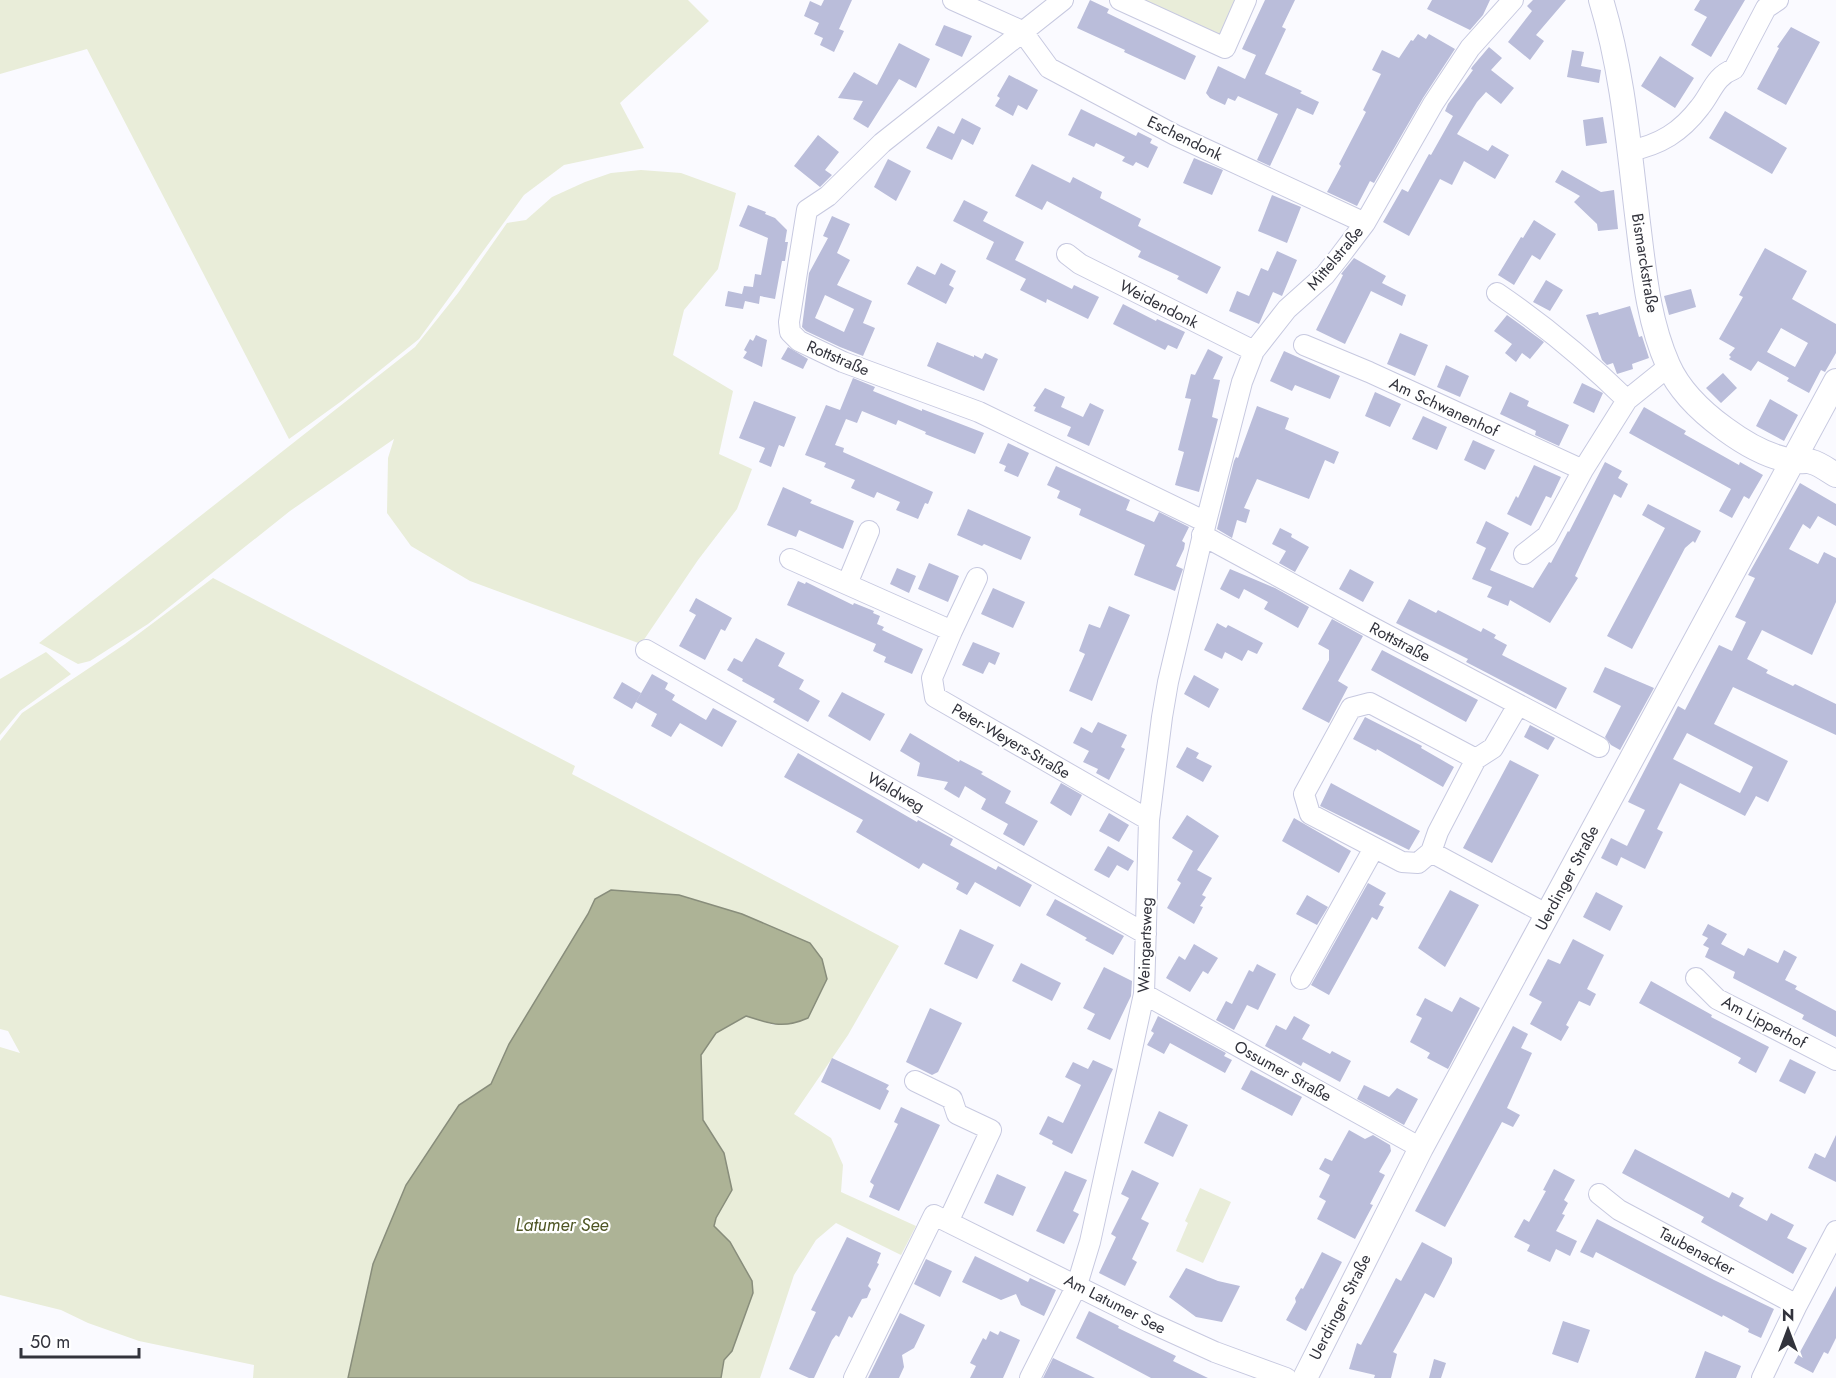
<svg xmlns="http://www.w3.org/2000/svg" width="1836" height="1378" font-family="Jost,sans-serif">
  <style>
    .green { fill: #e9edd9 }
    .water { fill: #adb396; stroke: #888d7b; stroke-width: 1.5 }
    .building { fill: #babdda; fill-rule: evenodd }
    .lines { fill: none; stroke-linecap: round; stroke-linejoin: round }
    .minor-casing { stroke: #c7c9e0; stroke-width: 22 }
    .tertiary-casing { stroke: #c7c9e0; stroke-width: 26 }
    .minor { stroke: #fff; stroke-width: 20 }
    .tertiary { stroke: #fff; stroke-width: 24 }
    .labels { text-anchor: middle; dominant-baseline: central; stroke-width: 4.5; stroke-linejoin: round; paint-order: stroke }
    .street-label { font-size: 16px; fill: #32333c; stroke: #fff }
    .water-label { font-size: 18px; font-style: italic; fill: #4e5524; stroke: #fff }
  </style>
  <rect width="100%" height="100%" fill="#fafaff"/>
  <path class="green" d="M0 0H688L709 21 620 103 644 148 564 165 524 195 419 339 343 400 289 439 87 49 0 74Z
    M1139 0H1237L1219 38Z
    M641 170 681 173 736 193 718 269 684 310 673 355 733 391 719 454 752 469 737 509 698 560 641 644 470 581 411 546 387 513 388 458 394 439 290 511 148 624 90 661 78 664 39 643 415 347 458 293 507 223 526 220 552 197 585 182 611 173Z
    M213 578 575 766 572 774 899 946 848 1035 794 1114 831 1138 843 1165 841 1192 916 1226 901 1255 836 1223 816 1240 794 1275 760 1378H721L724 1360 732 1351 753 1293 752 1281 730 1242 714 1226 716 1218 732 1190 724 1153 703 1120 701 1054 716 1033 746 1016 774 1025 808 1018 827 979 822 959 810 943 742 914 679 895 611 890 595 899 588 914 509 1044 491 1084 459 1105 406 1185 373 1264 348 1378H253L254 1365 139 1341 88 1323 61 1310 0 1295V1047L20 1053 8 1031 0 1029V741L22 713 125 644Z
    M46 652 71 674 20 711 0 735V679Z
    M1200 1188 1231 1202 1203 1263 1176 1251 1188 1223 1185 1221Z"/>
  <path class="water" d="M611 890 679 895 742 914 810 943 822 959 827 979 808 1018C783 1029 771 1024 746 1016L716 1033 701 1055 703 1120 724 1153 732 1190 716 1218 714 1226 730 1242 752 1281 753 1293 732 1351 724 1360 721 1378H348L373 1264 406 1185 459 1105 491 1084 509 1044 588 914 595 899Z"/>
  <path class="building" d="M824 0H852L839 29 844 31 834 52 820 45 823 38 814 34 819 23 804 16 810 1 821 6Z
    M1090 0 1109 9 1107 13 1196 56 1185 80 1124 52 1125 50 1077 28Z
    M1265 0H1295L1282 27 1286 29 1265 74 1302 91 1300 93 1319 102 1313 115 1297 108 1270 166 1257 160 1278 114 1238 96 1235 101 1228 98 1225 105 1210 98 1206 93 1218 66 1245 79 1256 55 1242 49Z
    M1432 0H1490L1483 15 1470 30 1427 9Z
    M1533 0H1566L1536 35 1544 41 1530 60 1508 42 1532 11 1527 6Z
    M1700 0H1745L1711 57 1691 45 1707 17 1694 10Z
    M944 25 972 36 962 57 935 45Z
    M1791 27 1820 42 1786 105 1757 89 1779 48 1777 47Z
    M1418 34 1426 39 1429 34 1455 49 1423 98 1374 183 1370 181 1357 206 1327 192 1341 166 1339 164 1366 112 1363 110 1381 74 1372 70 1382 50 1399 58 1411 40 1413 41Z
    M899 43 930 59 916 88 899 79 868 128 853 119 863 101 838 98 854 72 877 85Z
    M1489 47 1502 58 1491 70 1514 88 1501 104 1486 92 1477 102 1457 134 1488 151 1492 145 1509 155 1495 179 1464 161 1452 185 1440 179 1409 236 1383 222 1402 189 1408 192 1429 154 1431 155 1453 116 1445 111 1448 104 1473 70 1471 69 1472 67Z
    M1572 50 1584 52 1581 66 1601 70 1599 83 1567 77Z
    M1660 56 1694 78 1675 108 1641 86Z
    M1009 75 1038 90 1027 110 1018 105 1013 116 995 106 1000 98 997 96Z
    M1081 109 1136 136 1138 132 1152 139 1150 143 1158 147 1148 168 1136 162 1133 166 1122 161 1125 157 1096 143 1094 147 1068 135Z
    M1725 111 1787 148 1772 174 1709 138Z
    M1603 117 1607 143 1586 146 1583 120Z
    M962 118 981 128 973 145 962 139 952 160 926 148 938 126 954 134Z
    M818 135 839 152 825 170 832 175 820 187 794 166Z
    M1194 158 1223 170 1212 195 1183 183Z
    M888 159 911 171 896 201 874 187Z
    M1032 164 1070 183 1073 177 1102 192 1100 198 1141 219 1138 226 1221 267 1207 294 1177 279 1179 276 1138 257 1141 251 1047 201 1042 210 1015 196Z
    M1562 170 1601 192 1614 190 1618 229 1598 231 1597 224 1574 202 1580 196 1555 182Z
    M1272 195 1301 207 1287 243 1258 231Z
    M964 200 988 212 983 221 1024 242 1015 260 1072 289 1074 285 1099 297 1088 319 1047 299 1046 303 1020 290 1026 279 986 259 994 242 953 221Z
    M748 205 766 212 765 214 775 218 787 230 785 242H788L785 261H782L775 299 760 296 759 304 745 301 743 309 725 306 728 291 742 294 744 286 753 287 755 274 761 275 768 238 739 226Z
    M832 216 850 224 837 253 850 260 837 285 872 301 863 323 875 328 863 356 840 347 806 331 802 327 809 273 828 238 823 236ZM825 295 854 309 844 332 815 318Z
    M1534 220 1556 234 1540 260 1532 255 1514 285 1498 275 1521 237 1523 238Z
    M1765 248 1807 271 1792 299 1836 324V353L1825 372 1821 370 1809 393 1787 381 1789 378 1758 361 1751 371 1729 359 1731 357 1729 355 1735 348 1719 339 1743 297 1739 295ZM1781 328 1808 343 1795 367 1767 352Z
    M1277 251 1297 260 1282 296 1273 292 1259 324 1229 311 1237 291 1249 296 1261 268 1268 271Z
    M1354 258 1386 276 1382 283 1406 295 1402 306 1371 291 1345 344 1316 330 1343 275 1341 274Z
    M941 263 956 271 949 285 954 288 946 304 907 284 917 266 935 275Z
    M1546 280 1563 290 1550 311 1533 302Z
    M1691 289 1696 307 1669 315 1664 296Z
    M1123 304 1156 321 1157 319 1185 332 1177 349 1168 345 1165 350 1113 324Z
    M1630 306 1639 337 1642 336 1649 358 1632 364 1633 369 1617 374 1613 363 1607 365 1602 360 1586 315 1598 312 1599 315Z
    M1507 315 1544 342 1530 359 1522 353 1516 362 1505 353 1512 344 1494 331Z
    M1400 333 1428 345 1415 376 1387 364Z
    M756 335 767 340 762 367 743 358 747 352 744 350 750 339 753 341Z
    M937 342 974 357V355L982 359 985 353 998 359 984 391 927 366Z
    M788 347 808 359 803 369 781 359Z
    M1208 349 1223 357 1213 379 1220 380 1212 417 1218 419 1199 492 1175 485 1184 452 1178 450 1191 399 1185 398 1191 374 1195 375Z
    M1284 351 1340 376 1330 399 1295 385 1292 391 1270 381Z
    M1446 365 1469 376 1460 397 1437 387Z
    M1723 373 1737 388 1721 403 1706 388Z
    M853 378 875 387 873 391 922 411V409L984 433 975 454 925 434 926 432 898 420 896 425 862 411 857 423 846 419 835 445 844 448 843 452 933 492 928 504 925 503 918 519 896 510 900 502 877 492 874 498 851 488 855 480 824 467 826 463 805 455 826 405 840 410Z
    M1582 383 1603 393 1594 413 1573 403Z
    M1045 388 1065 397 1061 407 1083 417 1090 403 1104 410 1089 446 1067 436 1071 427 1034 411 1036 407 1033 406Z
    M1375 392 1401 404 1390 427 1365 416Z
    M1510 392 1529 401 1527 406 1569 425 1559 446 1535 435 1536 431 1500 414Z
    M1770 399 1798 415 1784 441 1756 426Z
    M754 401 796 417 784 447 779 445 771 467 759 462 765 448 739 438Z
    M1257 406 1289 418 1285 429 1339 452 1334 464 1325 460 1309 499 1257 479 1244 508 1250 510 1246 523 1237 520 1232 538 1217 529 1234 461 1236 457 1238 458Z
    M1644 407 1686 431 1684 434 1739 465 1740 462 1763 475 1749 499 1744 496 1732 518 1719 511 1731 489 1629 433Z
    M1423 416 1447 427 1437 450 1412 439Z
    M1473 440 1495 450 1485 470 1464 460Z
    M1008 443 1029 453 1018 477 1004 471 1006 466 999 463Z
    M1605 462 1622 471 1618 478 1628 484 1621 498 1614 494 1575 576 1578 578 1550 623 1510 600 1508 606 1487 597 1492 587 1472 579 1486 548 1476 543 1486 521 1509 533 1490 570 1533 588 1549 562 1551 563 1568 531 1569 532Z
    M1534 465 1561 477 1551 498 1546 496 1531 526 1507 514 1516 496 1518 498Z
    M1056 466 1130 500 1126 510 1154 522 1159 512 1189 527 1182 541 1185 543 1184 549 1176 566 1183 569 1175 591 1134 575 1145 545 1079 515 1081 509 1057 498 1060 491 1047 485Z
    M1800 483 1836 504V526L1818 516 1810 529 1803 524 1789 549 1818 564 1824 552 1836 558V602L1812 655 1762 630 1747 659 1768 670 1766 673 1793 686 1795 684 1836 704V735L1733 687 1714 724 1788 761 1768 802 1756 796 1745 816 1680 783 1657 829 1663 832 1645 869 1621 857 1617 866 1601 858 1611 838 1627 846 1645 810 1628 802 1678 706 1685 710 1719 645 1732 651 1746 622 1735 617 1755 578 1748 575ZM1687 733 1753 767 1740 793 1673 759Z
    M783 487 812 500 810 503 854 521 843 549 799 530 796 537 767 525Z
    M1648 504 1701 531 1695 543 1693 541 1685 548 1632 649 1607 636 1665 528 1642 515Z
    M968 509 1031 537 1021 560 984 544 982 546 957 535Z
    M1280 528 1292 534 1291 537 1309 547 1295 572 1279 563 1286 551 1272 544Z
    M929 563 959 576 948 602 918 589Z
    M897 568 916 576 909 593 890 584Z
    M1230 569 1275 588 1309 607 1298 628 1264 609 1268 602 1244 589 1239 599 1220 589Z
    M1350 569 1374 582 1363 602 1339 589Z
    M798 581 805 584 806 582 853 605 854 603 874 611 873 613 880 616 877 624 884 627 882 630 923 649 912 674 884 662 886 657 873 651 876 644 787 605Z
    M993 588 1025 602 1013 628 981 614Z
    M696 598 732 618 725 631 721 629 705 660 679 646 696 615 689 611Z
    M1409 599 1436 613 1438 610 1481 632 1483 628 1496 635 1494 638 1507 645 1502 655 1567 688 1556 709 1466 662 1468 659 1396 623Z
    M1109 606 1130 615 1092 701 1069 691 1085 654 1079 651 1089 624 1100 628Z
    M1332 619 1363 636 1338 681 1348 687 1329 723 1302 709 1329 660V650L1318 644Z
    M1217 623 1226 628 1228 625 1263 643 1257 654 1248 650 1242 661 1225 652 1222 659 1204 650Z
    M756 638 785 653 778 666 804 680 799 689 820 701 808 722 773 702 775 699 742 681 743 679 727 670 734 658 742 662Z
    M973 642 1000 653 995 665 989 662 983 674 962 665Z
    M1382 650 1478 700 1466 722 1371 670Z
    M1605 667 1654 688 1620 750 1611 745 1605 737 1621 706 1593 692Z
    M652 674 668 683 665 689 675 695 672 700 706 720 713 708 737 721 722 747 680 723 671 737 651 726 657 714 636 702Z
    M1194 675 1219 689 1209 708 1184 694Z
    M622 682 641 693 632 709 613 698Z
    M842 692 885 714 870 741 828 716Z
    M1365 717 1422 746 1421 748 1454 767 1443 787 1377 749 1376 751 1353 739Z
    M1098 722 1127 735 1121 747 1125 749 1109 780 1096 773 1098 769 1083 762 1089 751 1073 743 1081 727 1092 733Z
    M1530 725 1555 738 1548 750 1524 737Z
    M910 733 959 762 960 760 983 772 981 774 1011 791 1005 803 1038 821 1024 846 1003 834 1008 824 981 809 986 799 965 786 959 798 944 789 948 782 917 776 920 763 900 751Z
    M1187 747 1199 753 1196 758 1212 766 1203 782 1176 767Z
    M798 753 917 822 918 820 953 839 950 845 996 870 998 866 1032 885 1020 907 975 882 967 895 956 889 959 883 923 863 919 869 856 832 863 820 784 777Z
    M1510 760 1539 775 1492 863 1463 848Z
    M1061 783 1082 795 1071 816 1050 803Z
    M1331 783 1420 831 1409 850 1320 806Z
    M1109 813 1129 825 1119 842 1099 831Z
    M1187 815 1219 836 1197 870 1212 878 1202 895 1206 897 1200 906 1203 907 1194 924 1167 908 1181 883 1177 880 1193 851 1172 838Z
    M1294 818 1351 851 1339 873 1282 841Z
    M1108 846 1134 861 1128 871 1117 865 1109 878 1094 870Z
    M1368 883 1386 893 1379 905 1384 907 1377 920 1372 917 1329 995 1311 985Z
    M1450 890 1479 905 1445 967 1418 948Z
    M1596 892 1623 906 1610 931 1583 917Z
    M1307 895 1328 907 1317 925 1296 914Z
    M1055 899 1124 936 1113 955 1085 940 1087 938 1046 915Z
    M1708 924 1727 934 1721 944 1744 956 1748 948 1778 963 1784 950 1797 957 1785 980 1797 986 1795 989 1836 1011V1037L1802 1019 1804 1015 1733 978 1735 972 1705 957 1709 948 1703 945 1708 938 1702 935Z
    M960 929 994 945 977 979 944 964Z
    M1573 939 1604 955 1587 989 1596 994 1590 1006 1579 1001 1566 1025 1569 1027 1561 1041 1530 1024 1542 1002 1529 995 1548 959 1560 964Z
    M1194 944 1218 958 1208 974 1203 971 1190 992 1166 978 1179 956 1185 960Z
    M1021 963 1061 983 1052 1001 1012 981Z
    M1257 964 1276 974 1258 1010 1247 1005 1234 1030 1216 1020 1226 1001 1232 1004 1249 970 1253 972Z
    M1104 967 1132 981 1131 996 1110 1040 1087 1029 1095 1014 1083 1008Z
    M1651 981 1712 1015 1711 1017 1769 1047 1756 1073 1738 1063 1741 1058 1639 1003Z
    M1460 997 1480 1008 1448 1069 1427 1058 1430 1053 1410 1042 1422 1018 1416 1015 1425 998 1452 1012Z
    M930 1008 962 1023 938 1072 932 1075 906 1062Z
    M1158 1016 1226 1053 1224 1056 1232 1060 1225 1073 1170 1043 1164 1054 1147 1045 1154 1033 1151 1031Z
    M1294 1016 1310 1025 1302 1039 1330 1054 1332 1051 1351 1061 1340 1082 1303 1062 1301 1066 1265 1046 1276 1025 1286 1030Z
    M1513 1026 1528 1034 1521 1048 1532 1053 1507 1108 1520 1115 1513 1127 1502 1122 1445 1227 1415 1211Z
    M832 1058 889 1085 886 1089 889 1091 880 1110 821 1082Z
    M1790 1059 1816 1072 1805 1094 1779 1081Z
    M1093 1060 1113 1069 1072 1154 1052 1144 1053 1141 1039 1134 1048 1116 1063 1123 1075 1098 1081 1085 1065 1077 1073 1062 1088 1069Z
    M1251 1070 1302 1097 1292 1116 1241 1089Z
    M1364 1085 1389 1097 1397 1088 1418 1099 1404 1125 1357 1099Z
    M901 1107 940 1125 899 1211 869 1197 874 1185 870 1182 898 1124 894 1122Z
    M1159 1111 1188 1125 1173 1157 1144 1143Z
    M1349 1130 1365 1139 1373 1135 1390 1145 1391 1151 1379 1172 1385 1175 1370 1204 1373 1205 1355 1239 1317 1219 1326 1201 1319 1197 1330 1175 1319 1169 1325 1158 1332 1161Z
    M1836 1135V1182L1808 1168 1815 1153 1825 1158Z
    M1635 1149 1729 1198 1732 1192 1744 1198 1739 1206 1767 1221 1771 1213 1794 1225 1787 1238 1807 1248 1793 1274 1701 1222 1704 1217 1622 1173Z
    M1554 1169 1575 1180 1564 1200 1568 1203 1562 1214 1565 1215 1556 1231 1577 1241 1570 1256 1556 1249 1550 1262 1527 1251 1530 1245 1514 1237 1524 1219 1529 1222 1546 1191 1543 1190Z
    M1132 1170 1159 1183 1141 1219 1149 1223 1132 1259 1137 1262 1125 1286 1099 1273 1116 1237 1111 1234 1129 1198 1121 1194Z
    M1065 1171 1087 1180 1073 1211 1079 1214 1064 1244 1036 1231Z
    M997 1174 1026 1187 1013 1216 984 1203Z
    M1597 1219 1714 1280 1774 1309 1761 1338 1748 1332 1749 1329 1723 1315 1722 1317 1596 1252 1593 1258 1580 1252Z
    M847 1237 881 1253 877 1263 879 1264 868 1286 871 1289 867 1298 862 1299 852 1318 849 1316 839 1337 836 1335 832 1340 814 1378H809L789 1369 816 1312 811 1310Z
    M1422 1242 1452 1258V1263L1434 1298 1425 1293 1409 1323 1393 1352 1397 1354 1391 1378H1374L1375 1375 1349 1369 1357 1343 1361 1345 1396 1278 1401 1281Z
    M1322 1252 1342 1262 1306 1331 1286 1320 1296 1302 1295 1298 1301 1288 1303 1289Z
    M975 1256 1028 1282 1030 1278 1056 1290 1044 1316 1021 1305 1016 1294 1001 1300 962 1282Z
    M926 1259 952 1271 940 1297 914 1284Z
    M1186 1268 1218 1281 1240 1286 1222 1322 1196 1317 1169 1297Z
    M1836 1286V1338L1828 1354 1824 1352 1813 1373 1794 1363Z
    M1089 1311 1119 1326 1118 1328 1176 1356 1173 1361 1208 1378H1151L1076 1338Z
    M900 1313 925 1325 914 1348 902 1355 904 1367 899 1378H868Z
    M1563 1321 1590 1330 1578 1363 1552 1354Z
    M990 1331 998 1335 1000 1331 1020 1340 1003 1378H970L976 1366 970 1363 983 1338 986 1340Z
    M1705 1351 1741 1366 1736 1378H1695Z
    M1053 1358 1095 1378H1043Z
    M1434 1359 1446 1363 1441 1378H1429Z"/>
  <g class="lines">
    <defs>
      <path id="minor" d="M953 0 1022 31 1049 68 1175 135 1365 223
        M1063 0 882 143 828 196 807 210 789 322 790 332 799 341 843 362 979 412 1206 522
        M1120 0 1225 48 1246 0
        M1629 151C1660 145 1681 132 1700 107 1712 92 1715 76 1734 69L1766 8 1778 0
        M1067 254 1080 264 1254 351
        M1497 293C1544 325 1586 360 1627 400
        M1304 345 1369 372 1583 470
        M1202 535 1366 624 1599 747
        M1524 554 1547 536 1583 470 1627 400 1668 367
        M790 559 952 631 932 678 935 697 1149 820
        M847 584 869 531
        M952 631 977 578
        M646 650 1146 934
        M1518 705 1493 748 1476 759 1438 832 1431 852 1548 915
        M1431 852 1418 863 1402 862 1310 814 1304 794 1351 708 1370 703 1476 759
        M1696 978 1717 999 1836 1060
        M1301 979 1374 848
        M1144 994 1421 1148
        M915 1081 952 1099 957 1114 991 1130 948 1222
        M1599 1194 1619 1210 1797 1305
        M854 1378 934 1215 1149 1322 1215 1352 1286 1378
        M1030 1378 1077 1285 1090 1242 1144 994 1149 820 1162 717 1168 682 1206 522 1242 382 1254 351 1287 309 1325 275 1340 256 1365 223 1433 104 1470 48 1513 0
        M1762 1378 1797 1305 1836 1231"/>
      <path id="tertiary" d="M1601 0C1623 72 1629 149 1638 223 1644 271 1648 320 1668 365 1679 390 1703 413 1725 429 1744 443 1770 458 1794 461 1800 462 1807 460 1812 462 1820 464 1829 471 1836 475
        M1305 1378 1421 1148 1836 381"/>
    </defs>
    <use href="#minor" class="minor-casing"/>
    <use href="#tertiary" class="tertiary-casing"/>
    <use href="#minor" class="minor"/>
    <use href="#tertiary" class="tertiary"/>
  </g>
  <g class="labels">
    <g class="street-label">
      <text transform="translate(1185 138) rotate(26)">Eschendonk</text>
      <text transform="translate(1335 258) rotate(-50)">Mittelstraße</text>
      <text transform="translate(1645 263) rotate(81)">Bismarckstraße</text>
      <text transform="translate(1159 304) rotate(27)">Weidendonk</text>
      <text transform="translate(838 358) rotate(23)">Rottstraße</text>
      <text transform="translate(1444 407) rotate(25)">Am Schwanenhof</text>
      <text transform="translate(1400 642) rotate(28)">Rottstraße</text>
      <text transform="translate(1011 741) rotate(30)">Peter-Weyers-Straße</text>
      <text transform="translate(896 792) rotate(30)">Waldweg</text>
      <text transform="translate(1567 878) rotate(-62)">Uerdinger Straße</text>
      <text transform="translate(1145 945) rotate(-88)">Weingartsweg</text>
      <text transform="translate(1764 1022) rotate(28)">Am Lipperhof</text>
      <text transform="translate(1283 1071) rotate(29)">Ossumer Straße</text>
      <text transform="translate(1697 1251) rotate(28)">Taubenacker</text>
      <text transform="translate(1115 1304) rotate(27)">Am Latumer See</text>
      <text transform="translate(1340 1307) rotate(-63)">Uerdinger Straße</text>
    </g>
    <g class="water-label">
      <text x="562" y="1225">Latumer See</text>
    </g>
  </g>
  <g transform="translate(1788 1330)" stroke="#ffffff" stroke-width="4.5" paint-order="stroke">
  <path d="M0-4.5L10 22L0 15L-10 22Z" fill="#32333c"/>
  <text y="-9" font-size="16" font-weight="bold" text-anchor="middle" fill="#32333c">N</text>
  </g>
  <path d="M21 1348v9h118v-9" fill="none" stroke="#32333c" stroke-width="3"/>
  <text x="30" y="1348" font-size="18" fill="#32333c" stroke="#ffffff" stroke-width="4.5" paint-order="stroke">50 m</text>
</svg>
